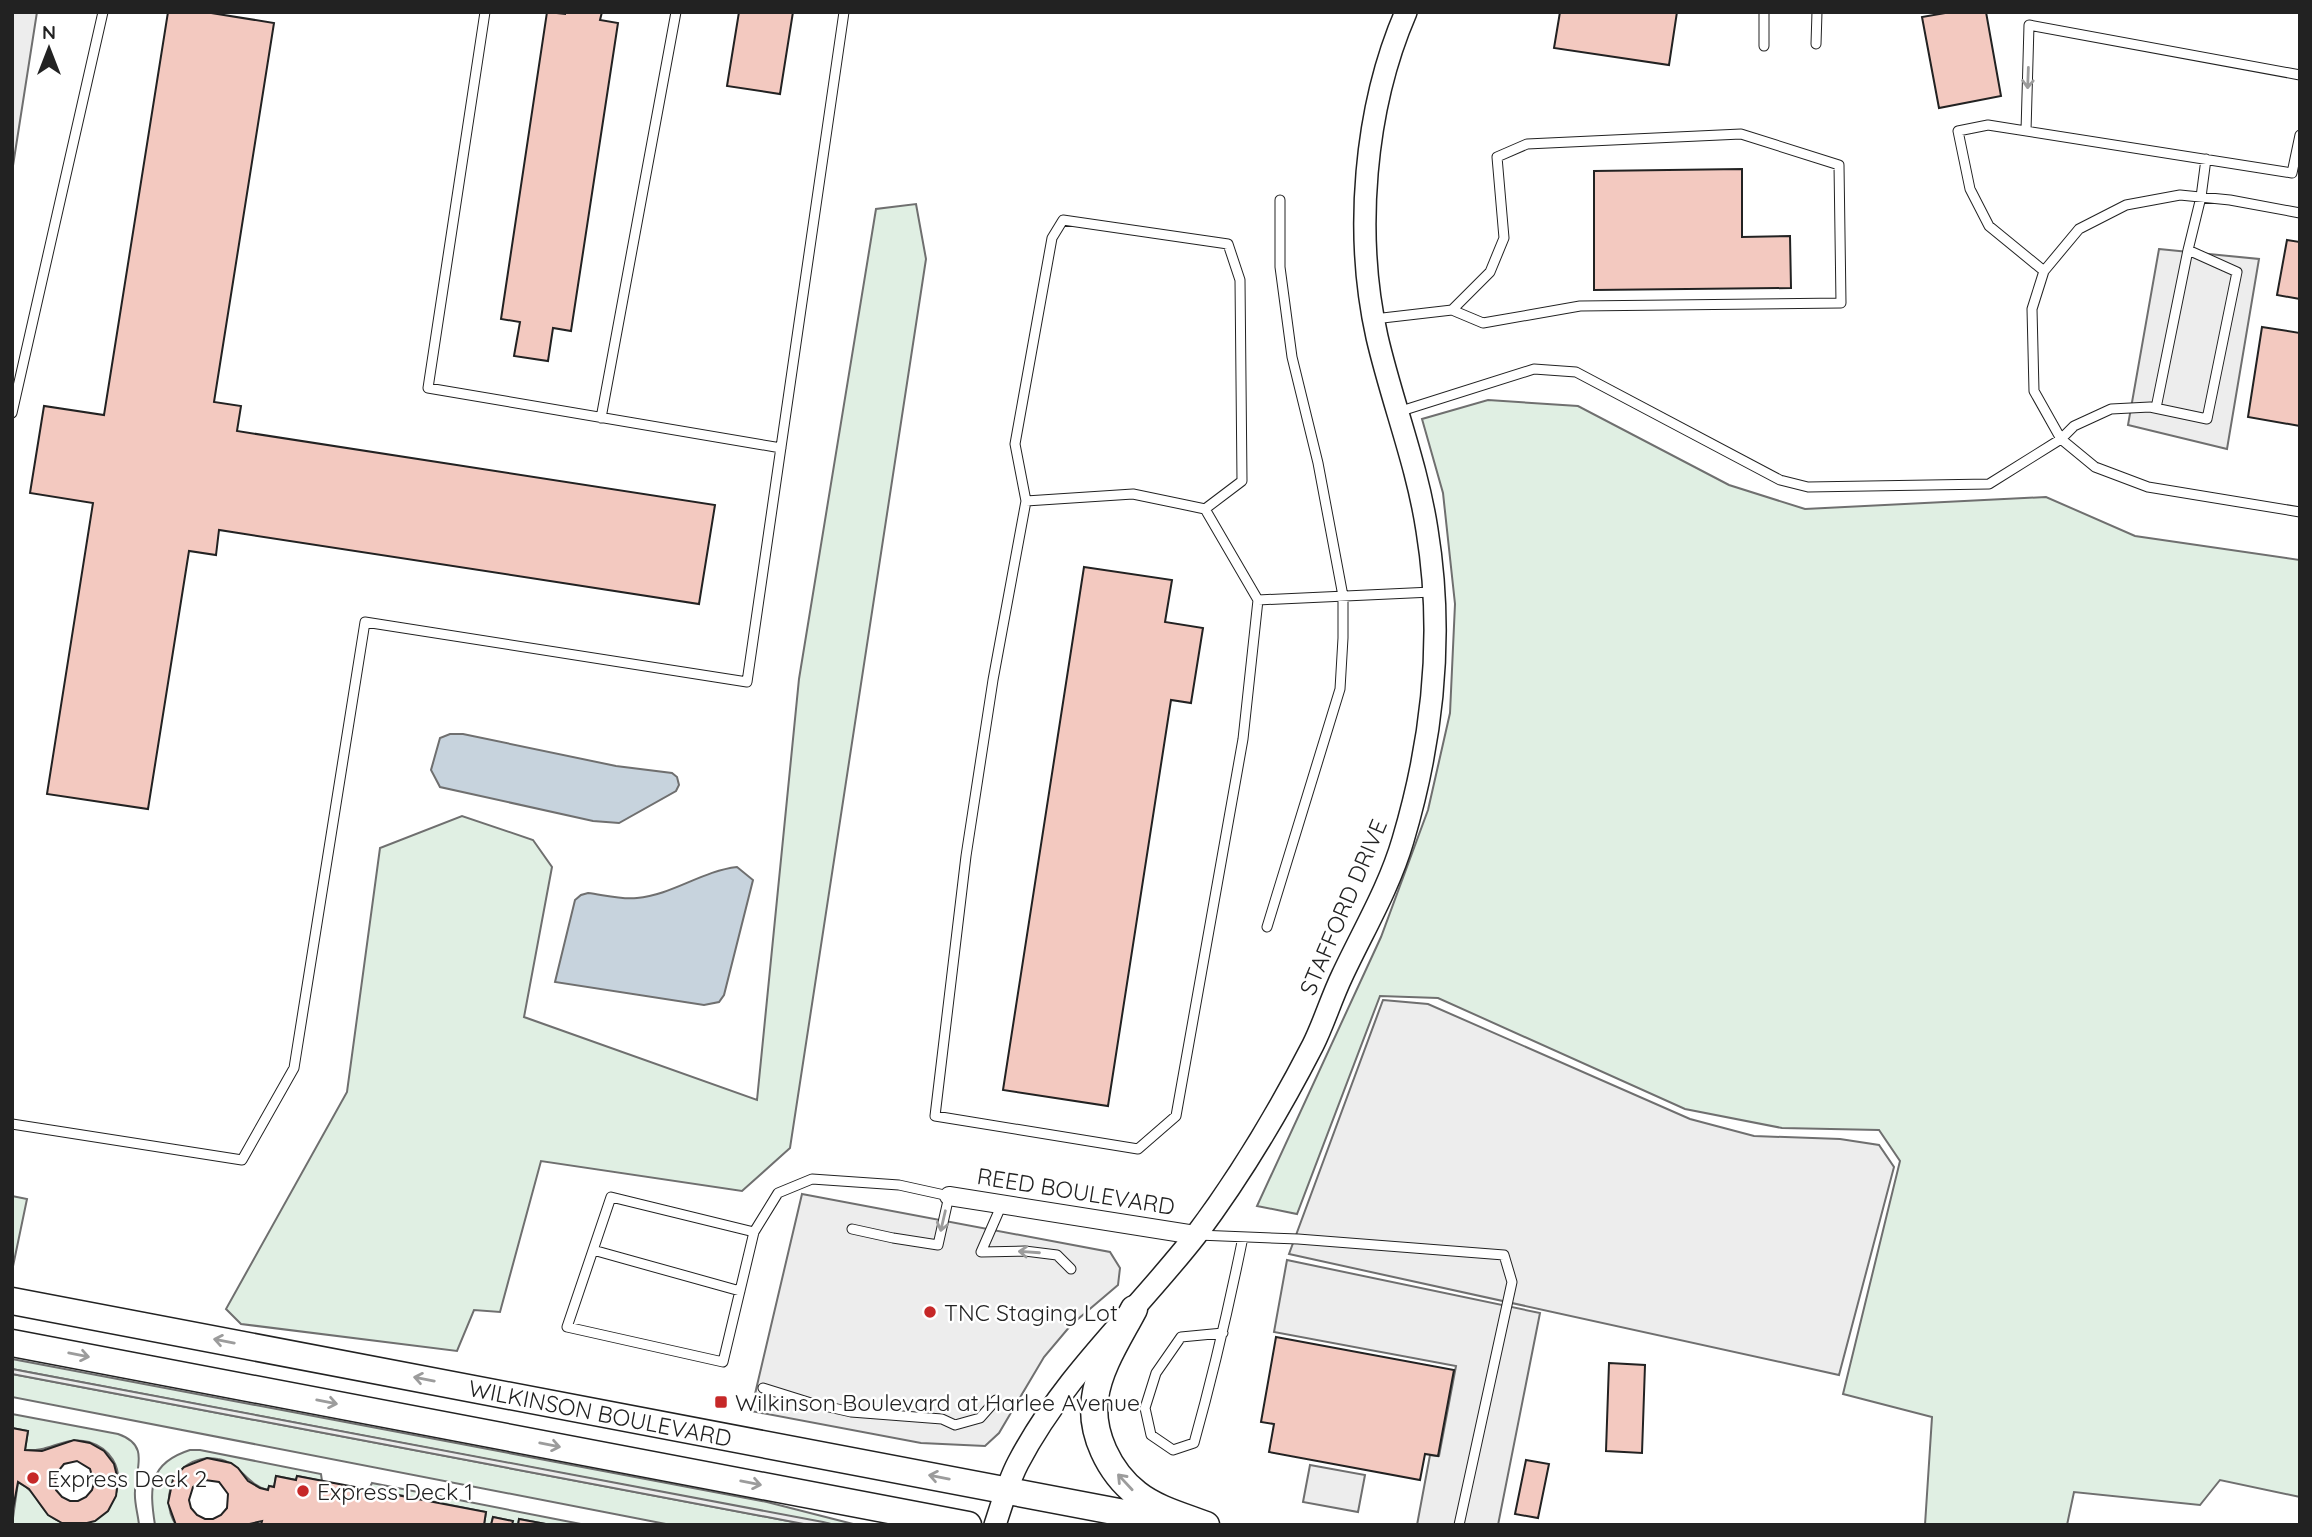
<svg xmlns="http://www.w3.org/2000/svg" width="2312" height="1537" font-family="Quicksand,sans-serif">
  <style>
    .green { fill: #e0efe3; stroke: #6f6f6f; stroke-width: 2 }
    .parking { fill: #ededed; stroke: #6f6f6f; stroke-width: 2 }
    .water { fill: #c7d3dd; stroke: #6f6f6f; stroke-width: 2 }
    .building { fill: #f3c9c0; stroke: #222; stroke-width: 2; fill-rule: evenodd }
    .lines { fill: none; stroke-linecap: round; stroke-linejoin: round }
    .service-casing { stroke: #222; stroke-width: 11 }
    .minor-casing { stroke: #222; stroke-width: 20 }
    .tertiary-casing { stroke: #222; stroke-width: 24 }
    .primary-casing { stroke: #222; stroke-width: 29 }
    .service { stroke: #fff; stroke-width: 9 }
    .minor { stroke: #fff; stroke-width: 18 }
    .tertiary { stroke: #fff; stroke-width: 21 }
    .primary { stroke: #fff; stroke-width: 26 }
    .oneway { stroke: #9c9c9c }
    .poi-dot { fill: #c62828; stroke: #fff; stroke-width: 2.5 }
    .labels { text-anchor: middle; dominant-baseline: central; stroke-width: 5; stroke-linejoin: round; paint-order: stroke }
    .street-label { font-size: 23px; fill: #222; stroke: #fff }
    .poi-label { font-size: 23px; fill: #222; stroke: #fff; text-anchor: start }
  </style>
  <rect width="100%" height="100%" fill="#fff"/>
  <path class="green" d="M916 204 926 259 790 1148 742 1191 541 1161 500 1312 474 1310 457 1351 241 1324 226 1309 347 1092 380 848 462 816 533 840 552 867 524 1017 757 1100 799 679 876 209Z
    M1488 400 1578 406 1729 485 1805 509 2046 497 2135 536 2300 560V1497L2220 1480 2200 1505 2074 1492 2067 1525H1925L1932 1417 1843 1394 1900 1161 1879 1130 1782 1128 1685 1109 1438 998 1380 996 1297 1214 1257 1206 1381 937 1428 810 1450 713 1455 604 1443 493 1422 419Z
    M12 1196 27 1199 12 1271Z
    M12 1359 767 1502 857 1525H835L12 1369Z
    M12 1374 809 1525H671L12 1397Z
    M12 1414 118 1434C150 1445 136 1467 135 1491 134 1502 138 1514 139 1525H80C124 1516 134 1456 89 1442 65 1435 49 1453 25 1450L28 1431 12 1428Z
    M190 1450H200L321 1474 322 1481 297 1476 296 1480 276 1476 274 1487 269 1486 268 1490C246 1485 240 1462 218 1459 180 1452 156 1494 176 1525H155C149 1487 149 1463 190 1450Z
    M18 1482C44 1494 36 1519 73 1525H12Z
    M372 1483 586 1525H551L519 1519 518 1525H512V1521L493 1517 491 1525H484L486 1512 369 1489Z"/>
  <path class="parking" d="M12 12H37L12 172Z
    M2159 249 2259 259 2227 449 2128 425Z
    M1383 1000 1428 1004 1690 1119 1754 1136 1840 1139 1879 1145 1894 1167 1839 1375 1289 1254Z
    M802 1194 1110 1252 1120 1268 1118 1285 1071 1325 1044 1357 999 1433 985 1446 921 1443 751 1411Z
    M1287 1260 1540 1313 1498 1525H1417L1430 1455 1439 1456 1456 1366 1274 1332Z
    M12 1369 823 1522 835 1525H809L12 1374Z
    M1310 1465 1365 1475 1358 1512 1303 1502Z"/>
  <path class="water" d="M450 734H463L616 766 672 773 677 777 679 785 676 791 619 823 593 821 440 787 431 770 440 738Z
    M737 867 753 880 724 995 719 1002 704 1005 555 982 575 900 581 895 588 893C604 895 622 900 637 898 672 895 702 871 737 867Z"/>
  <path class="building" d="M168 12H205L274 23 214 402 241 406 237 431 715 505 699 604 219 530 216 555 189 551 148 809 47 794 93 503 30 493 44 406 104 415Z
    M547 12 565 14V12H602L600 20 618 23 571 331 553 328 548 361 514 356 520 322 501 319Z
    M739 12H793L780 94 727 86Z
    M1560 12H1677L1669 65 1554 48Z
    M1951 12H1986L2001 96 1939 108 1922 17Z
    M1742 169V237L1790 236 1791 288 1594 290V171Z
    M2287 240 2300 242V299L2277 295Z
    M2262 327 2300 333V426L2248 417Z
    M1084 567 1172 580 1165 622 1203 628 1191 703 1171 700 1108 1106 1003 1090Z
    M1276 1337 1454 1370 1438 1456 1425 1454 1420 1480 1269 1452 1274 1424 1261 1422Z
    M1609 1363 1645 1365 1642 1453 1606 1451Z
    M12 1428 28 1431 25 1450 42 1451 74 1440 90 1443 104 1451 114 1464 118 1480 116 1496 108 1511 95 1521 87 1523H62L48 1515 29 1489 18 1482 12 1514ZM77 1461 90 1469 94 1483 92 1490 86 1497 78 1501H70L62 1497 56 1490 55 1475 64 1464Z
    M207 1458 231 1463 238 1468 248 1481 260 1488 268 1490 269 1486 274 1487 276 1476 296 1480 297 1476 486 1512 484 1525H261L262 1521 245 1525H176L168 1503 173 1479 184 1467ZM205 1480 219 1482 228 1494 227 1508 221 1515 213 1519H205L197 1515 191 1508 189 1500 193 1487Z
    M1526 1460 1549 1464 1538 1518 1515 1514Z
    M493 1517 513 1521 512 1525H491Z
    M519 1519 551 1525H518Z"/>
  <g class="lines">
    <defs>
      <path id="service" d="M485 12 428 388 781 448
        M1764 12V46
        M1816 44 1817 12
        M2026 131 2029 25 2300 75
        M2300 213 2230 200 2180 195 2126 205 2079 229 2044 271 2032 309 2034 391 2061 439 2095 467 2148 487 2300 512
        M2044 271 1989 226 1970 189 1958 131 1988 125 2292 173 2300 135
        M1374 319 1452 310 1490 272 1504 238 1497 157 1527 144 1741 134 1839 165 1841 303 1580 306 1483 323 1452 310
        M2156 408 2188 250
        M1398 412 1534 369 1576 372 1780 480 1808 487 1989 484 2061 439 2074 426 2111 409 2150 407 2207 419 2237 272 2188 250 2201 197 2206 159
        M12 413 103 12
        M601 418 676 12
        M1026 501 1015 444 1052 238 1063 220 1228 244 1240 280 1242 481 1205 509
        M1258 600 1205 509 1133 494 1026 501 993 680 966 856 935 1116 1138 1149 1176 1116 1243 739 1258 600 1432 592
        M1267 927 1340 689 1343 638V596L1318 463 1292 357 1280 267V200
        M12 1124 242 1160 294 1068 365 622 747 682 844 12
        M1002 1204 981 1252 1025 1251 1057 1255 1071 1269
        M754 1232 611 1197 567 1327 723 1362 754 1232 778 1193 812 1179 899 1185 949 1196 938 1245 893 1238 852 1229
        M1198 1235 1298 1239 1504 1255 1512 1282 1459 1525
        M593 1250 740 1291
        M1223 1333 1181 1337 1156 1373 1145 1408 1151 1435 1173 1450 1194 1443C1213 1375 1229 1306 1243 1237
        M763 1388 811 1403 851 1412 942 1419 955 1425 980 1418 996 1400"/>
      <path id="minor" d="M949 1196 1195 1235"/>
      <path id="tertiary" d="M995 1525C1002 1504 1008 1482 1018 1463 1064 1375 1136 1312 1196 1235 1241 1175 1279 1111 1313 1045 1324 1023 1331 999 1342 976 1363 931 1389 888 1403 840 1433 739 1444 634 1427 530 1417 464 1392 402 1377 337 1354 234 1364 109 1406 12"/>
      <path id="primary" d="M12 1301 1187 1525
        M1134 1309C1120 1336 1099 1367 1095 1398 1090 1433 1109 1472 1137 1494 1156 1509 1182 1516 1206 1525
        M12 1343 968 1525"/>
    </defs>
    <use href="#service" class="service-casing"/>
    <use href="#minor" class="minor-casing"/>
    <use href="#tertiary" class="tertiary-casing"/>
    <use href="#primary" class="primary-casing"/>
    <use href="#service" class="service"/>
    <use href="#minor" class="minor"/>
    <use href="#tertiary" class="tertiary"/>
    <use href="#primary" class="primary"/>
  </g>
  <defs><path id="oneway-shaft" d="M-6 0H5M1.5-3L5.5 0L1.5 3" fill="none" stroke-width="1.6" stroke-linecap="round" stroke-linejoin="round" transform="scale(1.75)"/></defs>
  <g class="oneway">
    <use href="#oneway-shaft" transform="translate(2028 78) rotate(92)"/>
    <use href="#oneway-shaft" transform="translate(943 1221) rotate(103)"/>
    <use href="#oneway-shaft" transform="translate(1029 1252) rotate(-176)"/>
    <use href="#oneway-shaft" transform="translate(224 1341) rotate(-169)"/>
    <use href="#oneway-shaft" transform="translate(79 1355) rotate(11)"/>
    <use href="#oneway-shaft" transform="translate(424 1379) rotate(-169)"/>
    <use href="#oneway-shaft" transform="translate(327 1402) rotate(11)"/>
    <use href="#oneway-shaft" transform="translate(550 1445) rotate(11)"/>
    <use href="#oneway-shaft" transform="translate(939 1477) rotate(-169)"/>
    <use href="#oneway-shaft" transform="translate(1125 1482) rotate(-133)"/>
    <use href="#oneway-shaft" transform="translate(751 1483) rotate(11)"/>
  </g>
  <g class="poi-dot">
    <circle cx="930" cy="1312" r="7"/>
    <rect x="714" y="1395" width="14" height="14" rx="3.5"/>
    <circle cx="33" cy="1478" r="7"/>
    <circle cx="303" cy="1491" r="7"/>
  </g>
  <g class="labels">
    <g class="street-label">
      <text transform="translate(1343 907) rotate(-67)">STAFFORD DRIVE</text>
      <text transform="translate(1076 1191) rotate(9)">REED BOULEVARD</text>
      <text transform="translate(600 1413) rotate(11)">WILKINSON BOULEVARD</text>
    </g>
    <g class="poi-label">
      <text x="944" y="1312">TNC Staging Lot</text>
      <text x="735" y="1402">Wilkinson Boulevard at Harlee Avenue</text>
      <text x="47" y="1478">Express Deck 2</text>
      <text x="317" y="1491">Express Deck 1</text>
    </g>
  </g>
  <rect width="2312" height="1537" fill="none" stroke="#222222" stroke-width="28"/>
  <g transform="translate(49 49)" stroke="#ffffff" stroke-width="5" paint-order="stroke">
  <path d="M0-5L12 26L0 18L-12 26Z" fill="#222222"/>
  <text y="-10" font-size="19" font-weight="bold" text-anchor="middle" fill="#222222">N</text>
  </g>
</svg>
